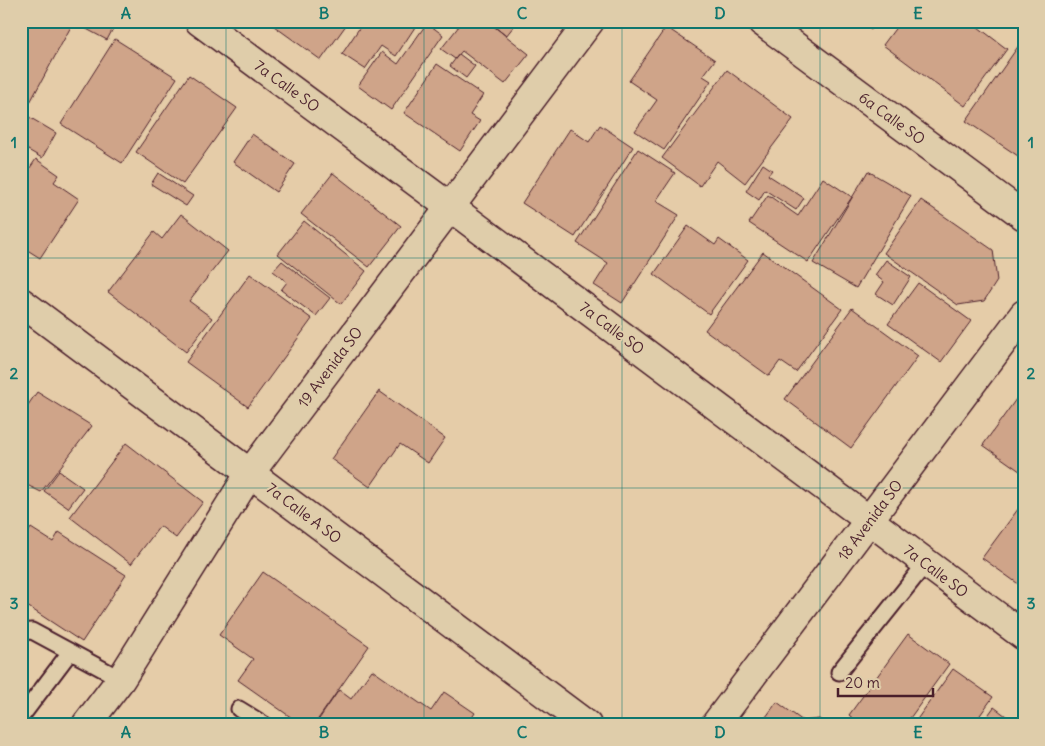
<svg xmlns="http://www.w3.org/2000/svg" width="1045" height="746" font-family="Delius,sans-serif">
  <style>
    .building { fill: #cfa489; stroke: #4a1f2b }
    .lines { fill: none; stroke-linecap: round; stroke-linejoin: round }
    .service-casing { stroke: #4a1f2b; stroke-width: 19 }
    .minor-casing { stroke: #4a1f2b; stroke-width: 31 }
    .service { stroke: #dfcdaa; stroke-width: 15 }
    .minor { stroke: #dfcdaa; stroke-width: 28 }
    .grid { fill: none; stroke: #0f766e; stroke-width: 1; stroke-opacity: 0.55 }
    .labels { text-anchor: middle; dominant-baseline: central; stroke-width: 4; stroke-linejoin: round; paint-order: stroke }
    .street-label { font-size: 15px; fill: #4a1f2b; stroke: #dfcdaa }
    .neatline { fill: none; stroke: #0f766e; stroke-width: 2 }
    .grid-label { font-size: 16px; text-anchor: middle; font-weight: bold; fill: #0f766e }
  </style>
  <rect width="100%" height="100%" fill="#e5cca8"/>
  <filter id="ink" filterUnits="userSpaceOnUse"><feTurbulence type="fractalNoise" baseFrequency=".02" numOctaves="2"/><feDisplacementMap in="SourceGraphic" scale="10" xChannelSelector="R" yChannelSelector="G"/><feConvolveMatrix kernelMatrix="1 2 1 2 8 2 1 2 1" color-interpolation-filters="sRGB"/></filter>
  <g filter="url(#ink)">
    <path class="building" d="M21 21H74L21 119Z
      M81 21H117L107 40 79 25Z
      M267 21H349L321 60Z
      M364 21H419L396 56 381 46 365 69 342 54Z
      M449 21H463L458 27Z
      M463 21H487L529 54 505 84 462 51 455 59 441 49Z
      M488 21H518L506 36Z
      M860 21H877L871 30Z
      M898 21H970L1007 49 965 106 883 45 900 22Z
      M427 23 443 35 391 110 358 86 382 52 398 64Z
      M666 27 715 60 703 76 711 81 664 150 635 131 657 100 629 81Z
      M1024 38V160L966 121Z
      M115 39 177 78 122 163 61 124Z
      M459 54 475 66 466 78 450 66Z
      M437 64 483 95 470 115 480 121 460 151 404 113Z
      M727 70 793 119 745 183 717 161 700 186 662 158Z
      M189 75 237 108 183 184 136 152Z
      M24 114 56 133 42 158 21 146V119Z
      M600 125 633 147 575 237 522 203 570 129 589 142Z
      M252 134 295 164 276 192 233 162Z
      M638 149 675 173 656 201 679 215 622 303 594 285 608 263 577 243Z
      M36 159 59 175 54 182 79 199 40 258 21 246V181Z
      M763 164 772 170 768 175 804 198 796 210 765 190 759 200 746 191Z
      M868 171 911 196 856 288 813 263Z
      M158 173 193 196 186 206 151 184Z
      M333 173 401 226 369 267 301 214Z
      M823 178 852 197 808 262 749 223 768 195 798 216Z
      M921 200 993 250 997 281 984 301 958 305 884 253Z
      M181 214 228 251 189 301 212 318 186 352 108 292 154 232 162 239Z
      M304 221 366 271 341 304 278 254Z
      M688 226 715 245 719 239 748 260 709 314 654 274Z
      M763 252 842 309 796 372 780 361 769 376 705 330Z
      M886 260 911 277 893 305 876 294 884 282 875 275Z
      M282 261 330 298 316 316 281 290 287 282 273 271Z
      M250 274 312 319 248 407 186 362Z
      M918 283 971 321 941 362 888 324Z
      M852 308 918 356 851 448 785 399Z
      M1024 388V474L983 445Z
      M379 391 445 438 428 463 400 444 370 487 331 459Z
      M37 392 92 426 41 492 21 482V435L23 432 21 430V415Z
      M126 443 203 502 176 538 160 526 131 564 70 517Z
      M59 471 83 488 68 508 44 491Z
      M1024 501V588L982 558Z
      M31 528 53 542 59 532 126 575 82 642 21 602V543Z
      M263 572 369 646 314 725H302L238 680 253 659 219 635Z
      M908 634 949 664 905 725H861L849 715Z
      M953 669 993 697 973 725H913Z
      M372 670 431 711 444 692 475 713 467 725H315L339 690 351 699Z
      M777 702 803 721 819 719 828 725H760Z
      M994 707 1018 725H981Z"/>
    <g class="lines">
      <defs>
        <path id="service" d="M21 632 32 631 121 679
          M839 672 926 563
          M239 709 265 725
          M21 717 70 652"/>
        <path id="minor" d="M199 21 450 207 1024 636
          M761 21 1024 216
          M21 302 587 725
          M86 725 121 679 250 473 590 21
          M715 725 1024 314"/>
      </defs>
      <use href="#service" class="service-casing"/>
      <use href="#minor" class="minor-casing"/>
      <use href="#service" class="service"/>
      <use href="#minor" class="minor"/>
    </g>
  </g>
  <path class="grid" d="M226 21V725M424 21V725M622 21V725M820 21V725M21 258H1024M21 488H1024"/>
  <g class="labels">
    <g class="street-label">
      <text transform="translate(287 86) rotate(36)">7a Calle SO</text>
      <text transform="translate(892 118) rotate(36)">6a Calle SO</text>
      <text transform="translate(612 328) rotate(37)">7a Calle SO</text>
      <text transform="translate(330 367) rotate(-53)">19 Avenida SO</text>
      <text transform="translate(304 513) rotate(37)">7a Calle A SO</text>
      <text transform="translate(870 520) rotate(-53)">18 Avenida SO</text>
      <text transform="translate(936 571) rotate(37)">7a Calle SO</text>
    </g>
  </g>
  <rect width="1045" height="746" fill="none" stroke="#dfcdaa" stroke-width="55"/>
  <path d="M838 688v8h95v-8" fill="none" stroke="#4a1f2b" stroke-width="2.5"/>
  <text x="845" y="688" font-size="15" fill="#4a1f2b" stroke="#dfcdaa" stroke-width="4" paint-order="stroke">20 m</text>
  <rect x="28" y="28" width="990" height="690" class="neatline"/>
  <g class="grid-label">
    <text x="126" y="19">A</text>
    <text x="324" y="19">B</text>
    <text x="522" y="19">C</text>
    <text x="720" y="19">D</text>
    <text x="918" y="19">E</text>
    <text x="14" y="148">1</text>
    <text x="1031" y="148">1</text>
    <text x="14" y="379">2</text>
    <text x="1031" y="379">2</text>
    <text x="14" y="609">3</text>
    <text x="1031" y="609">3</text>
    <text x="126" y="738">A</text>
    <text x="324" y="738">B</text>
    <text x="522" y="738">C</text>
    <text x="720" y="738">D</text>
    <text x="918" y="738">E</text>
  </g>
</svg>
